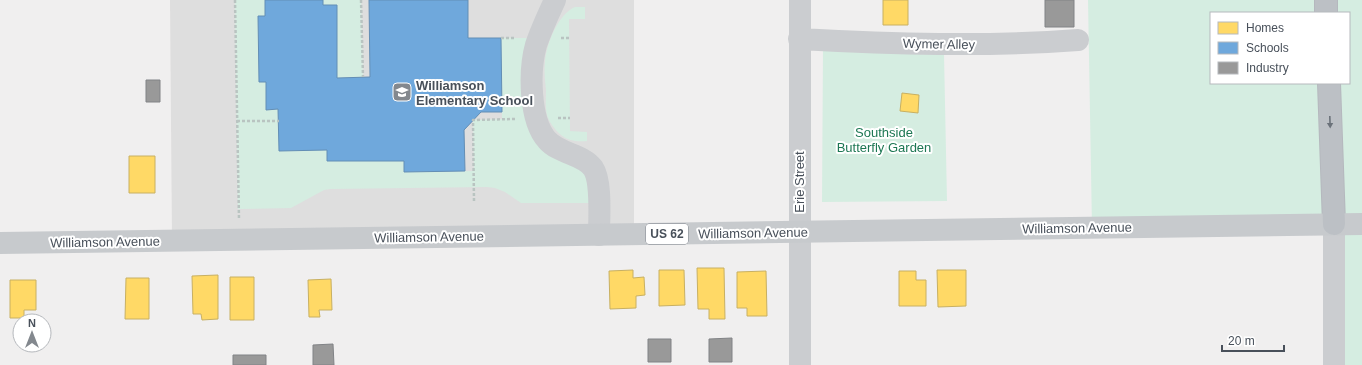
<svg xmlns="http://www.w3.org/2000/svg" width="1362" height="365" font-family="Helvetica,sans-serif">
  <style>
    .education { fill: #dedede }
    .green { fill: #d5ede1; fill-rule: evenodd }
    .homes { fill: #ffd966; stroke: #c8b062 }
    .schools { fill: #6fa8dc; stroke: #638eb5 }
    .industry { fill: #999; stroke: #818386 }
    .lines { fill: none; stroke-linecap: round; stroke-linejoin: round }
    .highway-casing { stroke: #b5b8be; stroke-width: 24 }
    .path { stroke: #b9c4c1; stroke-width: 2.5; stroke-dasharray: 3 2; stroke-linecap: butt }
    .minor { stroke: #cbcdd0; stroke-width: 22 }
    .major { stroke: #c7cacd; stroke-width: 22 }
    .highway { stroke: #bcc0c5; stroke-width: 22 }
    .oneway { fill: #6b727a }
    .labels { text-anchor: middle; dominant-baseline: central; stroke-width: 4; stroke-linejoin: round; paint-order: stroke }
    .shield { fill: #fff; stroke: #7f848c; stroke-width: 1 }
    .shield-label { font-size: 12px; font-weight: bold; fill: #48505a }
    .street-label { font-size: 13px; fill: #48505a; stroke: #fff }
    .poi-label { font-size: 13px; font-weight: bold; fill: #48505a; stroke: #fff; text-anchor: start }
    .park-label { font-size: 13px; fill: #1d7753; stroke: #fff }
  </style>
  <rect width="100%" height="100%" fill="#f0efef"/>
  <path class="education" d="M170 0H634V234L172 241Z"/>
  <path class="green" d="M235 0H265V16L258 17 259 81 266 82V109H278L327 150V161H404V172L474 171 473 120 502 119 501 38H540L536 119 581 159 599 203H521L505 192 495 188 487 187 330 189 324 190 291 208 238 209Z
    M323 0H361L363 77 337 78V5H323Z
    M1088 0H1362V365H1334V225L1092 228ZM1211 13H1349V83H1211Z
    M575 7H585V19H569L570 131 587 132V141C578 142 568 141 561 135 555 130 549 122 547 115 545 107 546 98 546 90 545 81 544 71 545 62 546 45 558 14 575 7Z
    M823 47 944 54 947 201 822 202Z"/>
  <path class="homes" d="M883 0H908V25H883Z
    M902 93 919 95 918 113 900 111Z
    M129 156H155V193H129Z
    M697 268H724L725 319H709V309H698Z
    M633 270V278L644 277 645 295 636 296V308L610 309 609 271Z
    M659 270H684L685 305 659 306Z
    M937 270H966V306L938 307Z
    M766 271 767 316H747V308H737V272Z
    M899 271H916V280H926V306H899Z
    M218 275V319L202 320 201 314H193L192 276Z
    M230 277H254V320H230Z
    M126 278H149V319H125Z
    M331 279 332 310H319L320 317H309L308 280Z
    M10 280H36V310H24V318H10Z"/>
  <path class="schools" d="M265 0H323V5H337V78L370 77 369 0H468V38H501L502 112H481L464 130 465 171 404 172V161H327V150L279 151 278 109 266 110V82H259L258 16H265Z"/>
  <path class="industry" d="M1045 0H1074V27H1045Z
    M146 80H160V102H146Z
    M732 338V362H709V339Z
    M648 339H671V362H648Z
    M333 344 334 365H313V345Z
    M233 355H266V365H233Z"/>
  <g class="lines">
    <defs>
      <path id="highway" d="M1326 0V13
        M1329 83 1334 224"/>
    </defs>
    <use href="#highway" class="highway-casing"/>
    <path class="path" d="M235 0 239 219
      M361 0 363 77
      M501 38H516
      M561 38H569
      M558 118H570
      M237 121H279
      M474 201 473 120 515 119"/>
    <path class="minor" d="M555 0C548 15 541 30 536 45 529 70 529 120 547 140 559 154 583 154 593 168 602 181 599 219 599 235
      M799 39C892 44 985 47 1078 40
      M1334 224V365
      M800 365V0"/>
    <path class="major" d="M0 243 1362 224"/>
    <use href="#highway" class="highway"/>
  </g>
  <defs><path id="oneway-solid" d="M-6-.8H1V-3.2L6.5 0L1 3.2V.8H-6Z"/></defs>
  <use class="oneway" href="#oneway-solid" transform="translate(1330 122) rotate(88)"/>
  <defs>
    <symbol id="school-square" viewBox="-11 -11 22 22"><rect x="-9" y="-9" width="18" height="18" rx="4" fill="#83888e" stroke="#fff"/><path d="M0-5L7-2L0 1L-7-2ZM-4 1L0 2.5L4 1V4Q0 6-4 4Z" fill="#fff"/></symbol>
  </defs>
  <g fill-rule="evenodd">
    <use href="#school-square" x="391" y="81" width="22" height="22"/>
  </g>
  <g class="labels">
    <rect class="shield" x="646" y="224" width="42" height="20" rx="3"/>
    <g class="shield-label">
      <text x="667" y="234">US 62</text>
    </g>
    <g class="street-label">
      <text transform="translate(939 44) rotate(1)">Wymer Alley</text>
      <text transform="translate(799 182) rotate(-90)">Erie Street</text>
      <text transform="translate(1077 228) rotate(-1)">Williamson Avenue</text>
      <text transform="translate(753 233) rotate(-1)">Williamson Avenue</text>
      <text transform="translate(429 237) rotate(-1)">Williamson Avenue</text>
      <text transform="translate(105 242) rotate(-1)">Williamson Avenue</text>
    </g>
    <g class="poi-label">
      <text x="416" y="85">Williamson<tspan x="416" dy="15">Elementary School</tspan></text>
    </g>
    <g class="park-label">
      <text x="884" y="132">Southside<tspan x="884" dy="15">Butterfly Garden</tspan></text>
    </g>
  </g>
  <rect x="1210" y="12" width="140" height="72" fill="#ffffff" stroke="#b6b9bd"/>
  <rect x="1218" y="22" width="20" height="12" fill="#ffd966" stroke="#b6b9bd"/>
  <text x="1246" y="32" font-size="12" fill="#48505a">Homes</text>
  <rect x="1218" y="42" width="20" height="12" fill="#6fa8dc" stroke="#b6b9bd"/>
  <text x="1246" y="52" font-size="12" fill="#48505a">Schools</text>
  <rect x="1218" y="62" width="20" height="12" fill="#999999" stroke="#b6b9bd"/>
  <text x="1246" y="72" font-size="12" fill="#48505a">Industry</text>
  <g transform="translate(32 333)"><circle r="19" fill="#ffffff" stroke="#b6b9bd"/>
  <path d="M0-3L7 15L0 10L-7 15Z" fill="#83888e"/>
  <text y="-6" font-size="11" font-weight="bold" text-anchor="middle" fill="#48505a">N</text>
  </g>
  <path d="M1222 345v6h62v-6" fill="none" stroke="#48505a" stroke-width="2"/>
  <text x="1228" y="345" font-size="12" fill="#48505a" stroke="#ffffff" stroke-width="3" paint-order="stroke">20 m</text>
</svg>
